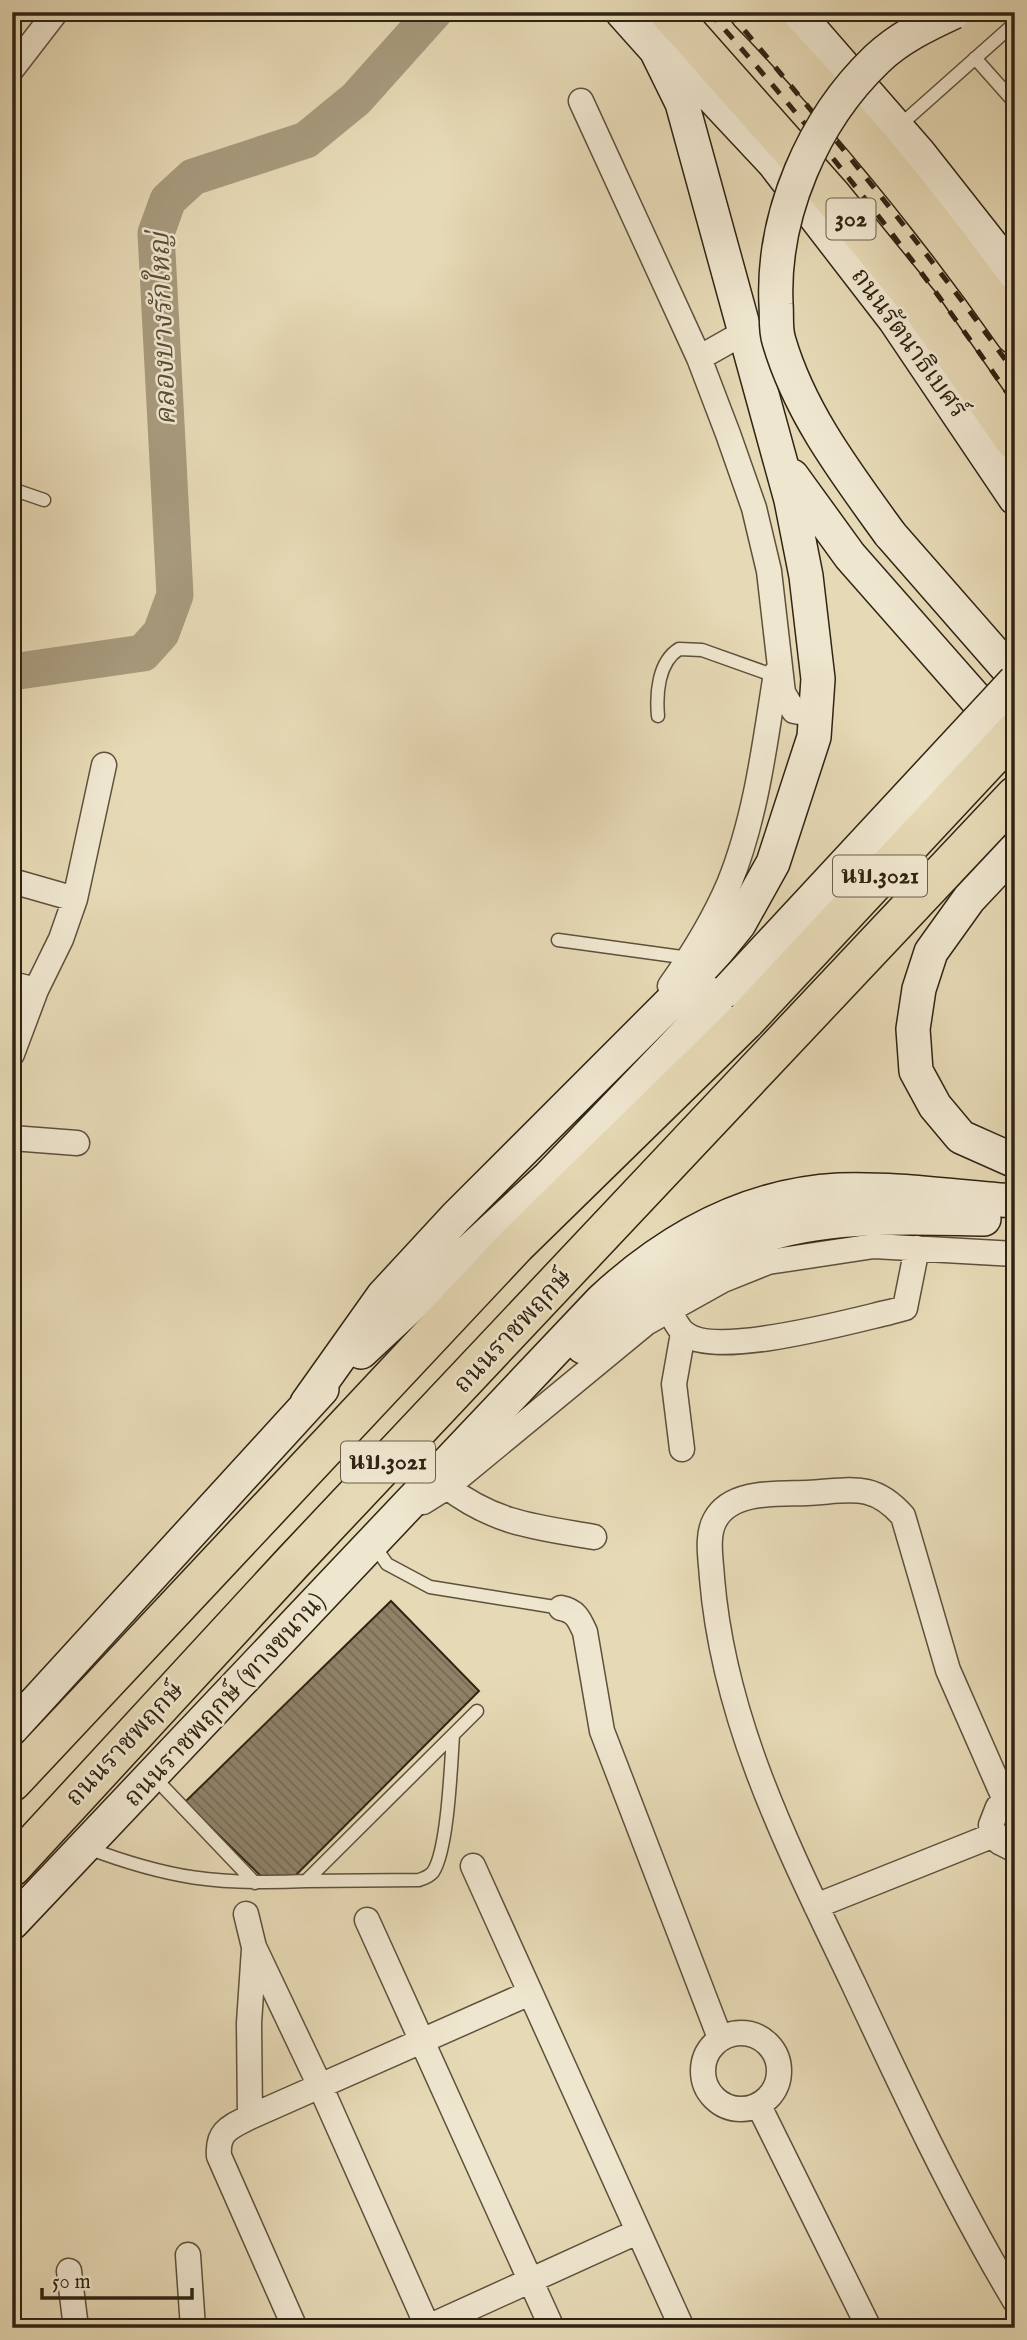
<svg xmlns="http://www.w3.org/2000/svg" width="1027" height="2340" font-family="'IM FELL English','Noto Serif Thai',serif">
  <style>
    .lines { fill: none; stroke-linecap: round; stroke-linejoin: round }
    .river { stroke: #a89b7e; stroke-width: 37 }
    .building { fill: url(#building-back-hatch); stroke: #302413; stroke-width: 2 }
    .lane-casing { stroke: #5e513c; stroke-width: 15 }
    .street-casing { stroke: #5e513c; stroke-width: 27 }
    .secondary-casing { stroke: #302413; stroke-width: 36 }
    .primary-casing { stroke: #302413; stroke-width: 41 }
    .lane { stroke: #efe6cf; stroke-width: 12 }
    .street { stroke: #efe6cf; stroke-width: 24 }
    .secondary { stroke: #efe6cf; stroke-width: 33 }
    .primary { stroke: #e6d9b5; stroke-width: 38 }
    .rail { stroke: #302413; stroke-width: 5; stroke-dasharray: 12 12; stroke-linecap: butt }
    .secondary-bridge-casing { stroke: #302413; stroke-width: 36; stroke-linecap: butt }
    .primary-bridge-casing { stroke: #302413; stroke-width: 41; stroke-linecap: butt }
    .secondary-bridge { stroke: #efe6cf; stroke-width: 33 }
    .primary-bridge { stroke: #e6d9b5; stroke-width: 38 }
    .labels { text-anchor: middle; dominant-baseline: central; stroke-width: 5; stroke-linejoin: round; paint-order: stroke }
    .shield { fill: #efe6cf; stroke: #695e4b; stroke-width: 2 }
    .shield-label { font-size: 24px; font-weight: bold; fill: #302413 }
    .street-label { font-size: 26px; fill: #302413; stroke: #efe6cf }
    .water-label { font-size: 28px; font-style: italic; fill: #5a4e38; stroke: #efe6cf }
  </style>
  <defs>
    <pattern id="building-back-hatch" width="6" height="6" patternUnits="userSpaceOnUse" patternTransform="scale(1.75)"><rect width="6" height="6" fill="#8f8267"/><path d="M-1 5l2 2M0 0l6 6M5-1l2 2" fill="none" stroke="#756a54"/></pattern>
  </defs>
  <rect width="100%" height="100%" fill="#e6d9b5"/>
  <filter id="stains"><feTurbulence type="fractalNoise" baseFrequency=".00286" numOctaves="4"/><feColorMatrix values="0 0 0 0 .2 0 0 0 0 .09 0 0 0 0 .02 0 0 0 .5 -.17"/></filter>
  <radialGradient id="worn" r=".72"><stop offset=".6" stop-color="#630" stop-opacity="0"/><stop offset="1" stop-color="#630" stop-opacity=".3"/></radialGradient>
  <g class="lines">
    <path class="river" d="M12 672 143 653 161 633 175 595 156 233 168 200 193 177 306 140 356 99 434 12"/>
  </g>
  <path class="building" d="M391 1601 479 1691 290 1881 265 1880 185 1802Z"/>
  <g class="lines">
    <defs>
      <path id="lane" d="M975 58 1015 103
        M898 127 1015 23
        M12 489 44 500
        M658 716C656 694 658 662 679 649L702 650 775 676
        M558 940 689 958
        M373 1544 387 1564 430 1587 561 1608
        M153 1776 255 1883
        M85 1847C169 1879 218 1885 306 1881L477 1711
        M306 1881 419 1880C424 1878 429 1877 433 1872 448 1850 451 1764 453 1735"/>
      <path id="street" d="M12 69 56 12
        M581 101 699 358 728 434 754 508 769 571 783 693 794 711 816 715
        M699 358 745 332
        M12 881 75 899
        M12 984 36 990
        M670 986C692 955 714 919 729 884 756 818 765 743 776 673
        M12 1054 36 990 61 939 75 899 104 765
        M12 1138 77 1143
        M668 1309C673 1316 677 1327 683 1332 712 1360 851 1321 890 1312L905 1308 917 1248
        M682 1449 674 1384 683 1333
        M447 1487C496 1524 536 1527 594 1537
        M423 1502 447 1487 646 1323 723 1280 768 1262 874 1246 1015 1254
        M561 1608C576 1611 579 1619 585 1632L602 1731 720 2038
        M1015 1797 998 1807 991 1825 999 1842 1015 1850
        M1005 1800 948 1670 903 1516C872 1481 849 1491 807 1493 777 1494 731 1490 715 1520 706 1536 711 1560 712 1578 724 1725 791 1853 854 1985 904 2092 954 2199 1015 2301
        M473 1866 682 2328
        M816 1906 994 1835
        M246 1914 254 1947 321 2088 428 2328
        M367 1920 552 2328
        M254 1949 249 2023 250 2117C230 2127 217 2131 219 2156L295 2328
        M703 2071a38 38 0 1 1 76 0a38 38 0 1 1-76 0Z
        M759 2106 869 2328
        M250 2117 530 1993
        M188 2255 193 2328
        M69 2271 76 2328
        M426 2328 637 2232"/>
      <path id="secondary" d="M622 12 656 50 701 85 774 163 895 320 1015 498
        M796 12 918 152 1015 275
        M792 476 850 556 1006 733
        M890 534 1015 677
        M1015 850 969 899 931 952 919 989 913 1029 916 1071 935 1106 961 1137 1015 1161
        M583 1347C635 1302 692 1261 757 1238 825 1213 913 1218 984 1219
        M361 1352 549 1177 728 990
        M307 1403 383 1296 456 1217 696 977 739 924 773 863 814 737 818 679 806 576 791 500 682 103 656 50
        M12 1728 322 1389
        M12 1923 602 1300C668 1239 746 1195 839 1190 897 1188 957 1197 1015 1201"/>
      <path id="primary" d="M669 12 831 195 919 303 1015 441
        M749 12C846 112 935 221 1015 335
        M12 1782 516 1245 746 1020
        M12 1867 293 1562 1015 796"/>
    </defs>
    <use href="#lane" class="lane-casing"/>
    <use href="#street" class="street-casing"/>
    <use href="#secondary" class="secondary-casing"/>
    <use href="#primary" class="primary-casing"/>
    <use href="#lane" class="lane"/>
    <use href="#street" class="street"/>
    <use href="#secondary" class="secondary"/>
    <use href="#primary" class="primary"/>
    <path class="rail" d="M709 12C820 136 921 267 1015 404
      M729 12C828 129 925 248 1015 373"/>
    <defs>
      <path id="secondary-bridge" d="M890 534C846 473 800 413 779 341 775 329 777 316 776 304 772 215 813 120 877 59 899 38 926 25 954 12
        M728 990 1015 681"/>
      <path id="primary-bridge" d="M746 1020 1015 732"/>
    </defs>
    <use href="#secondary-bridge" class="secondary-bridge-casing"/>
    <use href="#primary-bridge" class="primary-bridge-casing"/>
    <use href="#secondary-bridge" class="secondary-bridge"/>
    <use href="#primary-bridge" class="primary-bridge"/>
  </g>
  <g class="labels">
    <g class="shield">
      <rect x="826.5" y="198.5" width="49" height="41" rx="5"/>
      <rect x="833" y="855.5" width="94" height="41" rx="5"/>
      <rect x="341" y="1441.5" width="94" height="41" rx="5"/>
    </g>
    <g class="shield-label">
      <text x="851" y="219">302</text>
      <text x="880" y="876">นบ.3021</text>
      <text x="388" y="1462">นบ.3021</text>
    </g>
    <g class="street-label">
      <text transform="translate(909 343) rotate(54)">ถนนรัตนาธิเบศร์</text>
      <text transform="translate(513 1331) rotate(-47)">ถนนราชพฤกษ์</text>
      <text transform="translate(225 1700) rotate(-47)">ถนนราชพฤกษ์ (ทางขนาน)</text>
      <text transform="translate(125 1744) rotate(-47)">ถนนราชพฤกษ์</text>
    </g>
    <g class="water-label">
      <text transform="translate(164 329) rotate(-92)">คลองบางรักใหญ่</text>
    </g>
  </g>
  <rect width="1027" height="2340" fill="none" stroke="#e6d9b5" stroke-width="42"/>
  <rect x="14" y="14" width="999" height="2312" fill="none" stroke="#302413" stroke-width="3.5"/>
  <rect x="21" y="21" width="985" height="2298" fill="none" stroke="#302413" stroke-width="2"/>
  <path d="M42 2288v10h150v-10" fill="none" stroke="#302413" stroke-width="3.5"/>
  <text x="52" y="2288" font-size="21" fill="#302413" stroke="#efe6cf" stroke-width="5" paint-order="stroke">50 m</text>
  <rect width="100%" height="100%" filter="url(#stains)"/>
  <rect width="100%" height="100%" fill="url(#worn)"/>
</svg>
